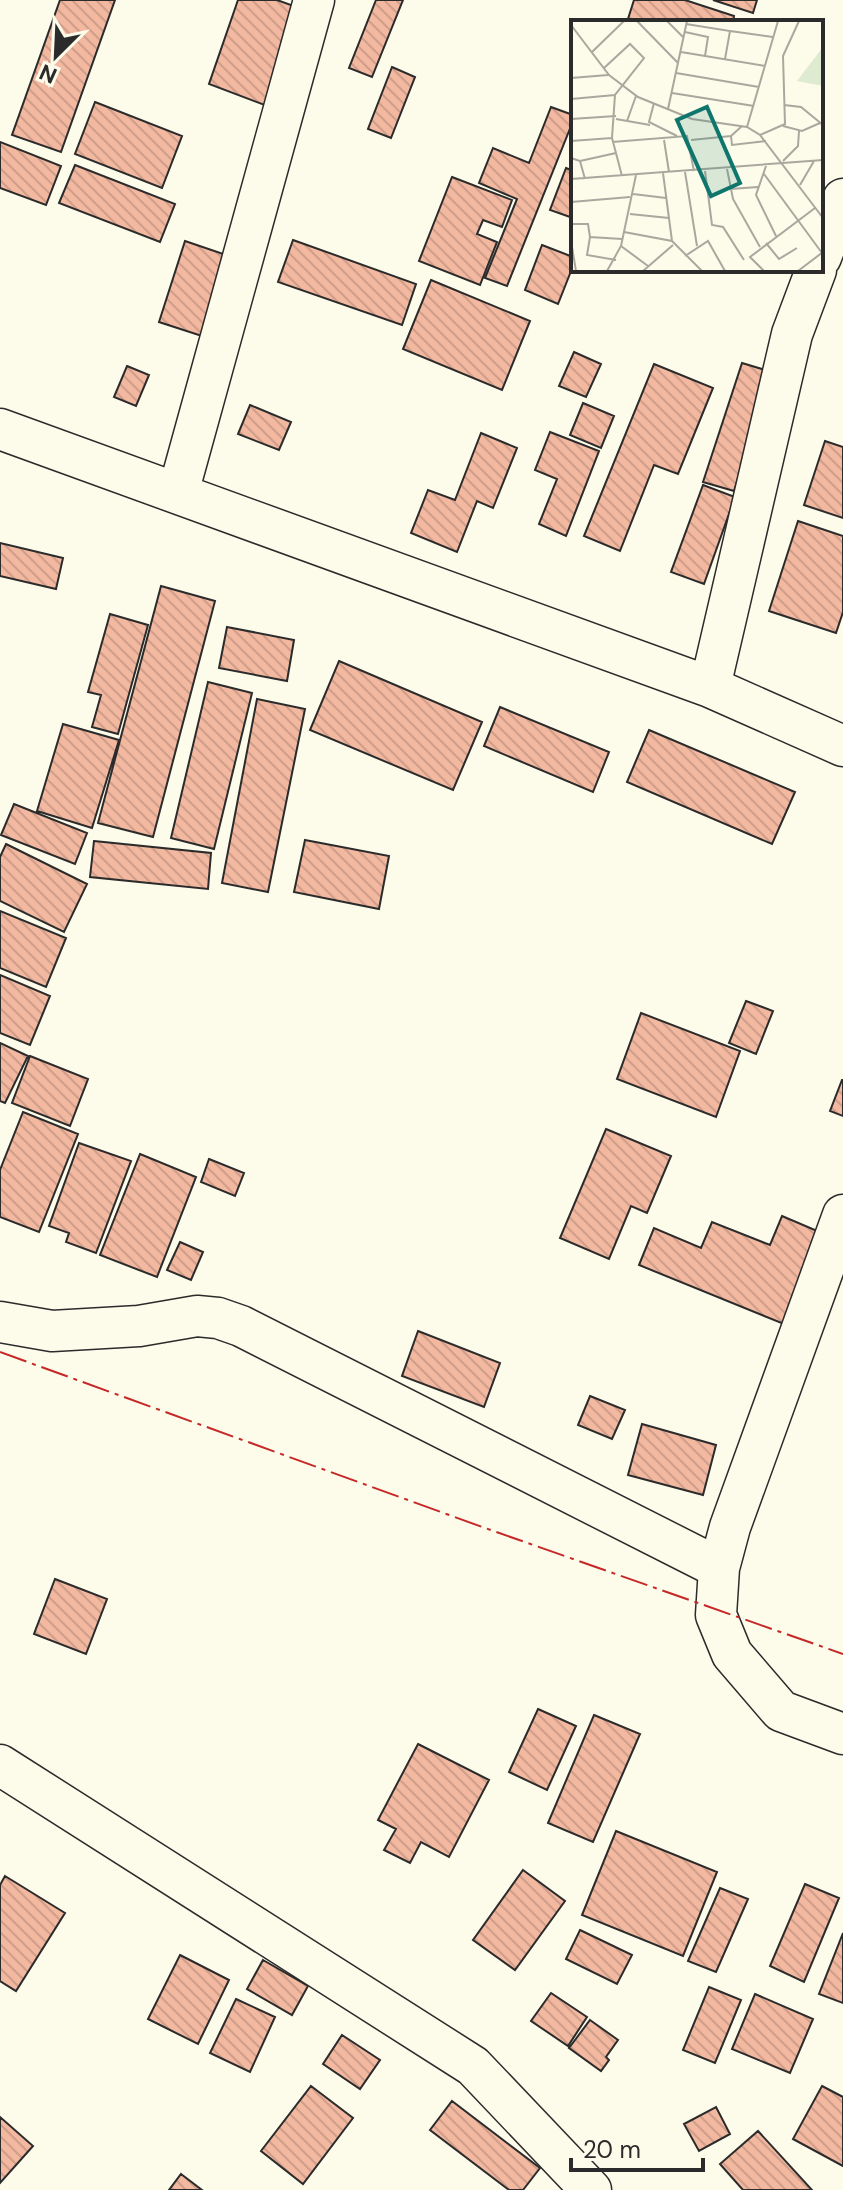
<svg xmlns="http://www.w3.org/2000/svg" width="843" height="2190" font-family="'DM Sans',sans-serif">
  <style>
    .building { fill: url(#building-back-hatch); stroke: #2b2b2b; stroke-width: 2 }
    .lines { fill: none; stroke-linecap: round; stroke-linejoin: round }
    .minor-casing { stroke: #2b2b2b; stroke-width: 43 }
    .minor { stroke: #fdfbea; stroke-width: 40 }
    .power { stroke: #c62828; stroke-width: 2; stroke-dasharray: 28 6 4 6; stroke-linecap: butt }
    .inset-road { fill: none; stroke: #a9a89e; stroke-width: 2 }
    .view { fill: #0f766e; fill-opacity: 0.15; stroke: #0f766e; stroke-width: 4 }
    .inset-edge { fill: none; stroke: #2b2b2b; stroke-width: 4 }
  </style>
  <defs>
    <pattern id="building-back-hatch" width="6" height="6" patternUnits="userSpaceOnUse" patternTransform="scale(2)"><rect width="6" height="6" fill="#f2b8a0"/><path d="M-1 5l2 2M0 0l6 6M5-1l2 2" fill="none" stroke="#d09e8a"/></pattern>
  </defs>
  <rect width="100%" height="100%" fill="#fdfbea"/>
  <path class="building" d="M60 0H115L61 152 12 135Z
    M238 0H277L305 10 270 107 209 84Z
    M376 0H403L372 77 349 68Z
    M634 0H685L734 16 733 22H627Z
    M713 0H757L753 13Z
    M392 67 415 77 391 138 368 129Z
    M95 102 182 136 162 188 75 154Z
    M551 107 573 115V121L507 286 485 278 517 199 479 183 493 148 529 163Z
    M0 142 61 166 46 205 0 188Z
    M75 165 175 204 160 242 59 203Z
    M566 168 573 171V218L550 210Z
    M452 177 512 200 502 227 483 220 477 234 497 242 480 285 419 261Z
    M293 240 416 284 402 325 278 282Z
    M185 241 232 257 205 337 159 322Z
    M542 245 573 257V266L558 304 525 290Z
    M431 280 530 321 502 390 403 349Z
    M574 352 601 364 586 397 559 386Z
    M742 363 772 372 734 491 703 482Z
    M654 364 713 388 678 474 654 465 620 551 584 536Z
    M127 366 149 375 136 406 114 397Z
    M583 403 614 416 601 448 570 435Z
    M250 405 291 422 279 450 238 434Z
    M550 432 599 451 566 536 539 524 557 479 535 470Z
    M481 433 517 448 493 508 477 501 457 552 411 533 428 490 455 500Z
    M825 441 843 447V518L804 505Z
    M703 485 735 497 704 584 671 572Z
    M798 521 843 536V612L836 633 769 611Z
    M0 543 63 558 56 589 0 576Z
    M161 586 215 601 153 837 98 823Z
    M110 614 148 625 118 734 92 727 101 695 88 692Z
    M227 627 294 640 287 681 219 668Z
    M339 661 482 722 453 790 310 730Z
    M208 682 252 693 214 849 171 838Z
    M257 699 305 709 268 892 222 883Z
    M500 707 609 752 593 792 484 746Z
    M63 724 119 740 92 828 37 811Z
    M649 730 795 792 772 844 627 782Z
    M14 804 87 833 75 864 1 835Z
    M305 840 389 856 379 909 294 892Z
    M94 841 211 853 208 889 90 877Z
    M6 844 87 884 64 932 0 901V857Z
    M0 911 66 938 46 987 0 968Z
    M0 975 50 996 30 1045 0 1033Z
    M746 1001 773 1011 756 1054 729 1043Z
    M641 1013 740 1051 716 1117 617 1079Z
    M0 1043 28 1056 5 1103 0 1101Z
    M30 1056 88 1079 70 1126 12 1103Z
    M842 1080H843V1116L830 1111Z
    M23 1112 78 1134 39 1232 0 1217V1170Z
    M606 1129 671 1156 647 1213 631 1206 609 1259 560 1238Z
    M79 1143 131 1161 96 1253 66 1242 69 1233 49 1226Z
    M140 1154 196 1177 157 1277 100 1255Z
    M209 1159 244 1173 235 1196 201 1182Z
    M782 1216 822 1233 784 1324 639 1265 654 1228 701 1248 712 1222 770 1245Z
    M180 1242 203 1252 191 1280 167 1270Z
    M418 1331 500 1363 484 1407 402 1376Z
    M590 1396 625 1410 612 1439 578 1425Z
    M642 1424 716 1445 703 1495 628 1475Z
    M55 1579 107 1599 86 1654 34 1634Z
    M538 1709 576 1726 547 1790 509 1772Z
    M594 1715 640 1734 593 1842 548 1823Z
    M418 1744 489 1780 449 1857 421 1842 410 1863 384 1850 396 1829 378 1820Z
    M616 1831 717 1872 683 1956 582 1915Z
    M523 1870 565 1901 515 1970 473 1940Z
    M5 1876 65 1913 16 1991 0 1981V1885Z
    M805 1884 839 1898 804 1982 770 1966Z
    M720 1888 748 1899 716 1972 688 1961Z
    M580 1930 632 1955 617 1984 566 1959Z
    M843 1933V2003L819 1994Z
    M180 1955 229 1980 198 2044 148 2019Z
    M263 1960 308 1986 292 2015 247 1989Z
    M709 1987 741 2000 715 2063 683 2050Z
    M551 1993 587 2017 568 2046 531 2021Z
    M755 1994 813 2019 790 2073 732 2049Z
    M236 1999 275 2017 250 2072 210 2053Z
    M590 2020 618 2040 606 2057 609 2060 601 2071 569 2048Z
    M342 2035 380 2060 360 2089 323 2064Z
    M311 2086 353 2118 303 2184 261 2151Z
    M822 2086 843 2097V2166L793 2139Z
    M452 2101 540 2168 523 2190H509L430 2130Z
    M716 2107 730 2134 699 2151 684 2124Z
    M0 2117 33 2146 0 2183Z
    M758 2131 812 2190H743L720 2164Z
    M181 2174 202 2190H169Z"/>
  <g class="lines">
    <defs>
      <path id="minor" d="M821 257 843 199
        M0 429 710 687 843 746
        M178 493 314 0
        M710 687 792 334 816 270
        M843 1215 730 1527 719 1568 716 1615 732 1654 781 1711 843 1734
        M0 1322 52 1331 139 1326 197 1316 218 1318 241 1326 719 1568
        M0 1765 473 2066 591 2190"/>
    </defs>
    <use href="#minor" class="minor-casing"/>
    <use href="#minor" class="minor"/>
    <path class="power" d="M0 1352 485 1528 843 1654"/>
  </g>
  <g transform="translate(571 20)">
    <rect width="252" height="252" fill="#fdfbea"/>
    <path d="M252 27V66L226 61Z" fill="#deebd1"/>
    <path class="inset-road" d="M66 1 107 43M96 1 113 18M115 4 159 11 154 39M0 5 38 55 67 77 121 99 176 107 189 115 252 198M159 11 202 17M114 12 137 17 134 36M21 32 53 1M110 32 194 46M33 48 59 24 73 38 44 75 41 118 51 156M105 53 188 67M0 58 37 55M101 73 183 86M0 79 44 75M83 83 78 102 106 116M213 85 230 87 252 105M97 89 116 1M0 99 45 96M45 99 79 105M56 101 65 76M212 106 231 111 249 103M176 107 207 1M189 115 214 104 212 36 228 1M160 116 161 125 195 121M93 120 98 152M120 120 160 116 171 106M0 121 41 118M41 122 116 116 123 151M0 138 9 141 14 159M9 141 45 133M212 141 227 126 228 111M195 146 185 175 205 216M156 149 162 179 189 227M134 151 141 205 152 207 173 240M114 152 126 226M92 153 101 221M193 154 251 233M0 159 252 140M229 165 243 141M159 169 187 167M62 174 95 178M0 182 59 177M59 194 98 198M0 204H17L19 217 51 219M53 212 101 221 131 251M19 217 16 235 45 240M0 221 5 251M195 223 208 239 226 228M50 226 77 246M114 236 137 221 154 251M36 251 50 226 65 155M72 251 102 225M193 251 179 237 244 188M227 251 252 232"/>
    <path class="view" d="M136 87 169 163 140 176 106 100Z"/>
    <rect width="252" height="252" class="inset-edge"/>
  </g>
  <g transform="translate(56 56) rotate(204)" stroke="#fdfbea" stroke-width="6" paint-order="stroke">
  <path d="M0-6L14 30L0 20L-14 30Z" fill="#2b2b2b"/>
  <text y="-12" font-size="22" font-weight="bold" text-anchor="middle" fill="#2b2b2b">N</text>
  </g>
  <path d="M571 2158v12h132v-12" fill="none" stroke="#2b2b2b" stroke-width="4"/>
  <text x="583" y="2158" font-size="24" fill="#2b2b2b" stroke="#fdfbea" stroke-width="6" paint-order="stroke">20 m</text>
</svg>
